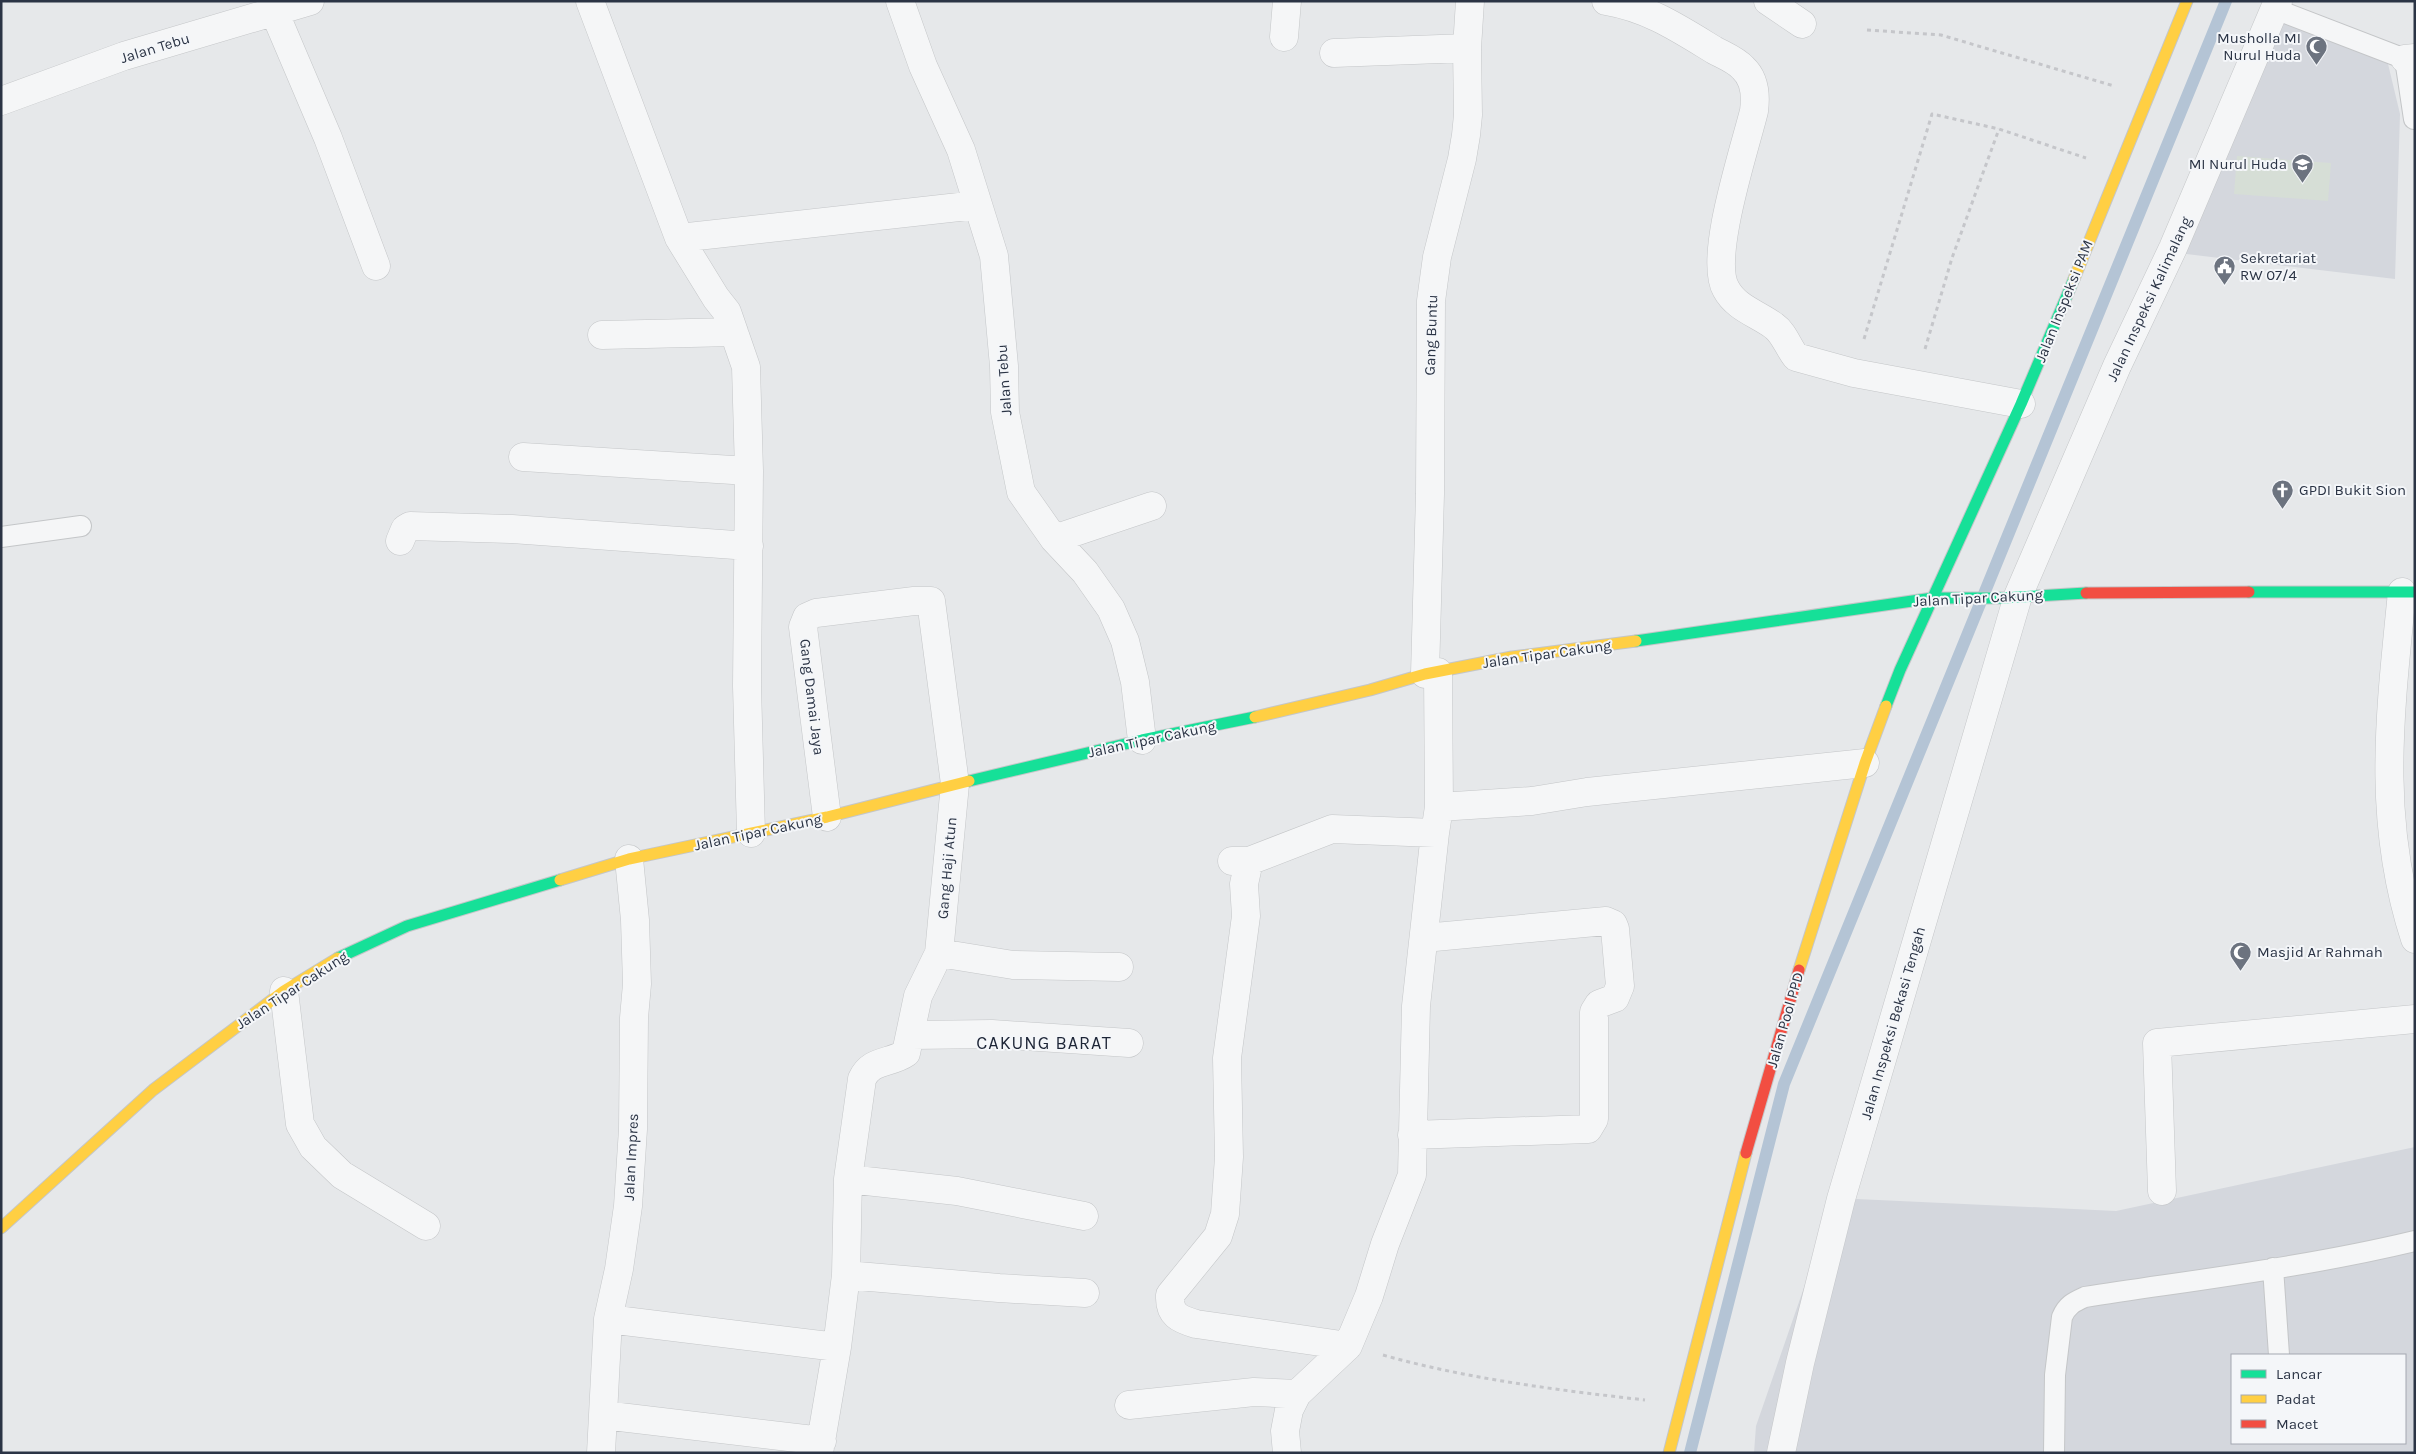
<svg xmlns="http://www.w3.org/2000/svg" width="2416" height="1454" font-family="Karla,sans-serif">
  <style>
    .built { fill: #d4d7dd; fill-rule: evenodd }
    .green { fill: #d6ded6 }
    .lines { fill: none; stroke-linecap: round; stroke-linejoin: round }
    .stream { stroke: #b4c4d5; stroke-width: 12 }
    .lane-casing { stroke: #c4c6c8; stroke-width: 22 }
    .street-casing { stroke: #c4c6c8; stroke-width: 29 }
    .fast-casing { stroke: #c4c6c8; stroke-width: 13 }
    .slow-casing { stroke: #c4c6c8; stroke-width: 13 }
    .jam-casing { stroke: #c4c6c8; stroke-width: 13 }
    .path { stroke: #c5c6ca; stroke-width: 3; stroke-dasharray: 4 4; stroke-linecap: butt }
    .lane { stroke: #f5f6f7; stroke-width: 20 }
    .street { stroke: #f5f6f7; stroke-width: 28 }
    .fast { stroke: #16e098; stroke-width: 11 }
    .slow { stroke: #ffcf43; stroke-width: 11 }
    .jam { stroke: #f24e42; stroke-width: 11 }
    .labels { text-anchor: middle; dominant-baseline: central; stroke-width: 4; stroke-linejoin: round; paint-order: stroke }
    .poi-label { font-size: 15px; fill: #2b3445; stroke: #f4f6f9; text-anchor: start }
    .street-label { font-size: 15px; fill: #2b3445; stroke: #f4f6f9 }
    .quarter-label { font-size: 18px; letter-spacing: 1px; fill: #1d2536; stroke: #f4f6f9 }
  </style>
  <rect width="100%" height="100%" fill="#e6e8ea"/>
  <path class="built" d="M2290 4 2383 43 2400 114 2395 279 2178 253Z
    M2415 1147V1453H1754L1756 1426 1835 1198 2116 1211ZM2232 1355H2405V1443H2232Z"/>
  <path class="green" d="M2237 156 2331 163 2328 201 2234 194Z"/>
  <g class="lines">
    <path class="stream" d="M1690 1453 1784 1084 2226 1"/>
    <defs>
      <path id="lane" d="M2275 9 2405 59 2414 119
        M1 537 81 526
        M2273 1268 2279 1355
        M2054 1453 2055 1375 2062 1317C2067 1305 2074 1302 2085 1297 2195 1280 2307 1267 2415 1241"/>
      <path id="street" d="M590 1 679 238 716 298 727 312 746 367 749 471 747 686 751 833
        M900 1 923 66 961 150 994 256 1004 366 1005 412 1021 492 1054 539 1085 572 1111 609 1125 641 1135 682 1142 740
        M1606 1C1648 8 1678 28 1714 50 1723 55 1736 60 1743 68 1755 79 1756 96 1754 111 1745 148 1708 258 1726 289 1736 308 1758 314 1774 326 1784 333 1788 347 1796 357L1854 373 2021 404
        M1768 1 1802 24
        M274 11 328 138 376 266
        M1284 37 1287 1
        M1334 53 1467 48
        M2405 59 2415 58
        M1 101 124 56 310 1
        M679 238 977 205
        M602 335 734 332
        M523 457 749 471
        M1054 539 1152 506
        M400 541 405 529 410 526 512 529 749 546
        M2402 592C2390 714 2376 820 2415 939
        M1425 674 1430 494 1431 301 1437 257 1462 159 1466 135 1468 115 1467 48 1470 1
        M1439 807 1532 801 1587 792 1865 763
        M1232 861H1249L1332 829 1435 833 1439 807 1438 672
        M1249 861 1244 884 1246 916 1227 1058 1229 1157 1225 1214 1218 1236 1170 1295C1169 1315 1179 1319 1196 1324L1348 1346
        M939 953 1013 965 1119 967
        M284 991 300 1124 313 1147 342 1175 426 1226
        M912 1035 992 1034 1129 1043
        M1412 1135 1588 1129 1594 1119V1012L1599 1004 1615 998 1620 986 1615 929 1613 924 1606 921 1424 938
        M848 1179 957 1191 1084 1216
        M2162 1191 2157 1043 2415 1019
        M846 1275 999 1288 1085 1293
        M608 1319 837 1347
        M1129 1405 1254 1392 1297 1394
        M603 1415 822 1441
        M601 1453 608 1319 619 1269 628 1206 633 1129 634 1018 637 984 635 920 629 859
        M819 1453 837 1347 846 1275 848 1179 862 1079C871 1059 890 1064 906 1053L918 996 939 953 955 784 931 601H914L816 613 807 617 803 627 827 817
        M1287 1453 1285 1431 1289 1410 1297 1394 1348 1346 1369 1296 1385 1244 1412 1175 1416 1006 1435 833
        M1781 1453 1800 1363 1841 1199 2018 596 2117 366 2173 248 2278 1"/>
      <path id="fast" d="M2249 592H2415
        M1636 641 1933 598H2003L2086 593
        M1886 706 1900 670 2021 404 2074 279
        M969 781 1142 740 1255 717
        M338 958 407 926 560 880"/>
      <path id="slow" d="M2074 279 2187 1
        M1255 717 1370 690 1425 674 1512 657 1636 641
        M560 880 629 859 827 817 969 781
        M1799 970 1865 763 1886 706
        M1 1228 153 1090 284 991 338 958
        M1669 1453 1746 1153"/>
      <path id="jam" d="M2086 593 2249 592
        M1746 1153 1799 970"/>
    </defs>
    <use href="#lane" class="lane-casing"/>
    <use href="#street" class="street-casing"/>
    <use href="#fast" class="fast-casing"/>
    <use href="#slow" class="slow-casing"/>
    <use href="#jam" class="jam-casing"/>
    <path class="path" d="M1867 30 1941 35 2114 86
      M1864 339 1932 114 1999 129 2086 158
      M1925 349 1952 258 1999 129
      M1383 1355C1468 1379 1557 1390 1645 1400"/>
    <use href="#lane" class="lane"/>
    <use href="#street" class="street"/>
    <use href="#fast" class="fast"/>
    <use href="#slow" class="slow"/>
    <use href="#jam" class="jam"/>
  </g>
  <defs>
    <symbol id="mosque-pin" viewBox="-11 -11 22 30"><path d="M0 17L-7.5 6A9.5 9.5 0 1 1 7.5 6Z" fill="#6c737f" stroke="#f4f6f9"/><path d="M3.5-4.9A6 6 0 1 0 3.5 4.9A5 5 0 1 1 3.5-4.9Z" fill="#fff"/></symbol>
    <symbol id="school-pin" viewBox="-11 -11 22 30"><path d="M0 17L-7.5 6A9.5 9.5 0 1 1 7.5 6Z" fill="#6c737f" stroke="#f4f6f9"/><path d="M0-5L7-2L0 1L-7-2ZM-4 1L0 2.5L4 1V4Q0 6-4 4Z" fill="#fff"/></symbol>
    <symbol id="civic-pin" viewBox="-11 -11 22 30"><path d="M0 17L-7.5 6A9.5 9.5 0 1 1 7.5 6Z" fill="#6c737f" stroke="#f4f6f9"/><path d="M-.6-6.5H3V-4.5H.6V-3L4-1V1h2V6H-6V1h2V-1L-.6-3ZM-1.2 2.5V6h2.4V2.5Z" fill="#fff"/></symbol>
    <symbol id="church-pin" viewBox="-11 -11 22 30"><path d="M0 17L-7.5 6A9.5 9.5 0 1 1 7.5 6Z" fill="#6c737f" stroke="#f4f6f9"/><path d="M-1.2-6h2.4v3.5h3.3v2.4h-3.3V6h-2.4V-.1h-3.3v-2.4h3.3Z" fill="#fff"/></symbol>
  </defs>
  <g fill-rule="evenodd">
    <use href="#mosque-pin" x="2304" y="34" width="25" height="34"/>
    <use href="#school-pin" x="2290" y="152" width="25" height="34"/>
    <use href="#civic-pin" x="2212" y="254" width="25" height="34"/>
    <use href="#church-pin" x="2270" y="478" width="25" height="34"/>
    <use href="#mosque-pin" x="2228" y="940" width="25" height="34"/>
  </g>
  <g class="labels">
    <g class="poi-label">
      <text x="2301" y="38" text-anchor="end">Musholla MI<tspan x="2301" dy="17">Nurul Huda</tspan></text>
      <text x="2287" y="164" text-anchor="end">MI Nurul Huda</text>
      <text x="2240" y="258">Sekretariat<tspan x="2240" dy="17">RW 07/4</tspan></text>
      <text x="2299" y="490">GPDI Bukit Sion</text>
      <text x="2257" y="952">Masjid Ar Rahmah</text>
    </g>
    <g class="street-label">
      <text transform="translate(155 48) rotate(-17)">Jalan Tebu</text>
      <text transform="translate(2149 299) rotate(-65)">Jalan Inspeksi Kalimalang</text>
      <text transform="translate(2064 301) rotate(-68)">Jalan Inspeksi PAM</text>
      <text transform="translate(1431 335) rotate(-88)">Gang Buntu</text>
      <text transform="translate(1004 380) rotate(-94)">Jalan Tebu</text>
      <text transform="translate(1978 598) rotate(-3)">Jalan Tipar Cakung</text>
      <text transform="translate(1547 654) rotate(-8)">Jalan Tipar Cakung</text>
      <text transform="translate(812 697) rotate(83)">Gang Damai Jaya</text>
      <text transform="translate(1152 739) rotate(-12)">Jalan Tipar Cakung</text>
      <text transform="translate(758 832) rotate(-12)">Jalan Tipar Cakung</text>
      <text transform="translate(947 868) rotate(-85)">Gang Haji Atun</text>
      <text transform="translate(292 990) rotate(-33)">Jalan Tipar Cakung</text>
      <text transform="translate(1785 1020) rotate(-74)">Jalan Pool PPD</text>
      <text transform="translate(1893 1023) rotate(-74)">Jalan Inspeksi Bekasi Tengah</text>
      <text transform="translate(631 1157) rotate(-87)">Jalan Impres</text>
    </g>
    <g class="quarter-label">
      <text x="1044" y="1043">CAKUNG BARAT</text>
    </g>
  </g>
  <rect width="2416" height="1454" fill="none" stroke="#2b3445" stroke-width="5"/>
  <rect x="2231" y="1354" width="175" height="90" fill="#f4f6f9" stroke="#a4a8b1"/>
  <rect x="2241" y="1370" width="25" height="8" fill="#16e098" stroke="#a4a8b1"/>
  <text x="2276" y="1379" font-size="15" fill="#2b3445">Lancar</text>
  <rect x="2241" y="1395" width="25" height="8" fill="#ffcf43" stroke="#a4a8b1"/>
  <text x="2276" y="1404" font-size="15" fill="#2b3445">Padat</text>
  <rect x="2241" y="1420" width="25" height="8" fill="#f24e42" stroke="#a4a8b1"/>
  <text x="2276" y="1429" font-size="15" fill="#2b3445">Macet</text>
</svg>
